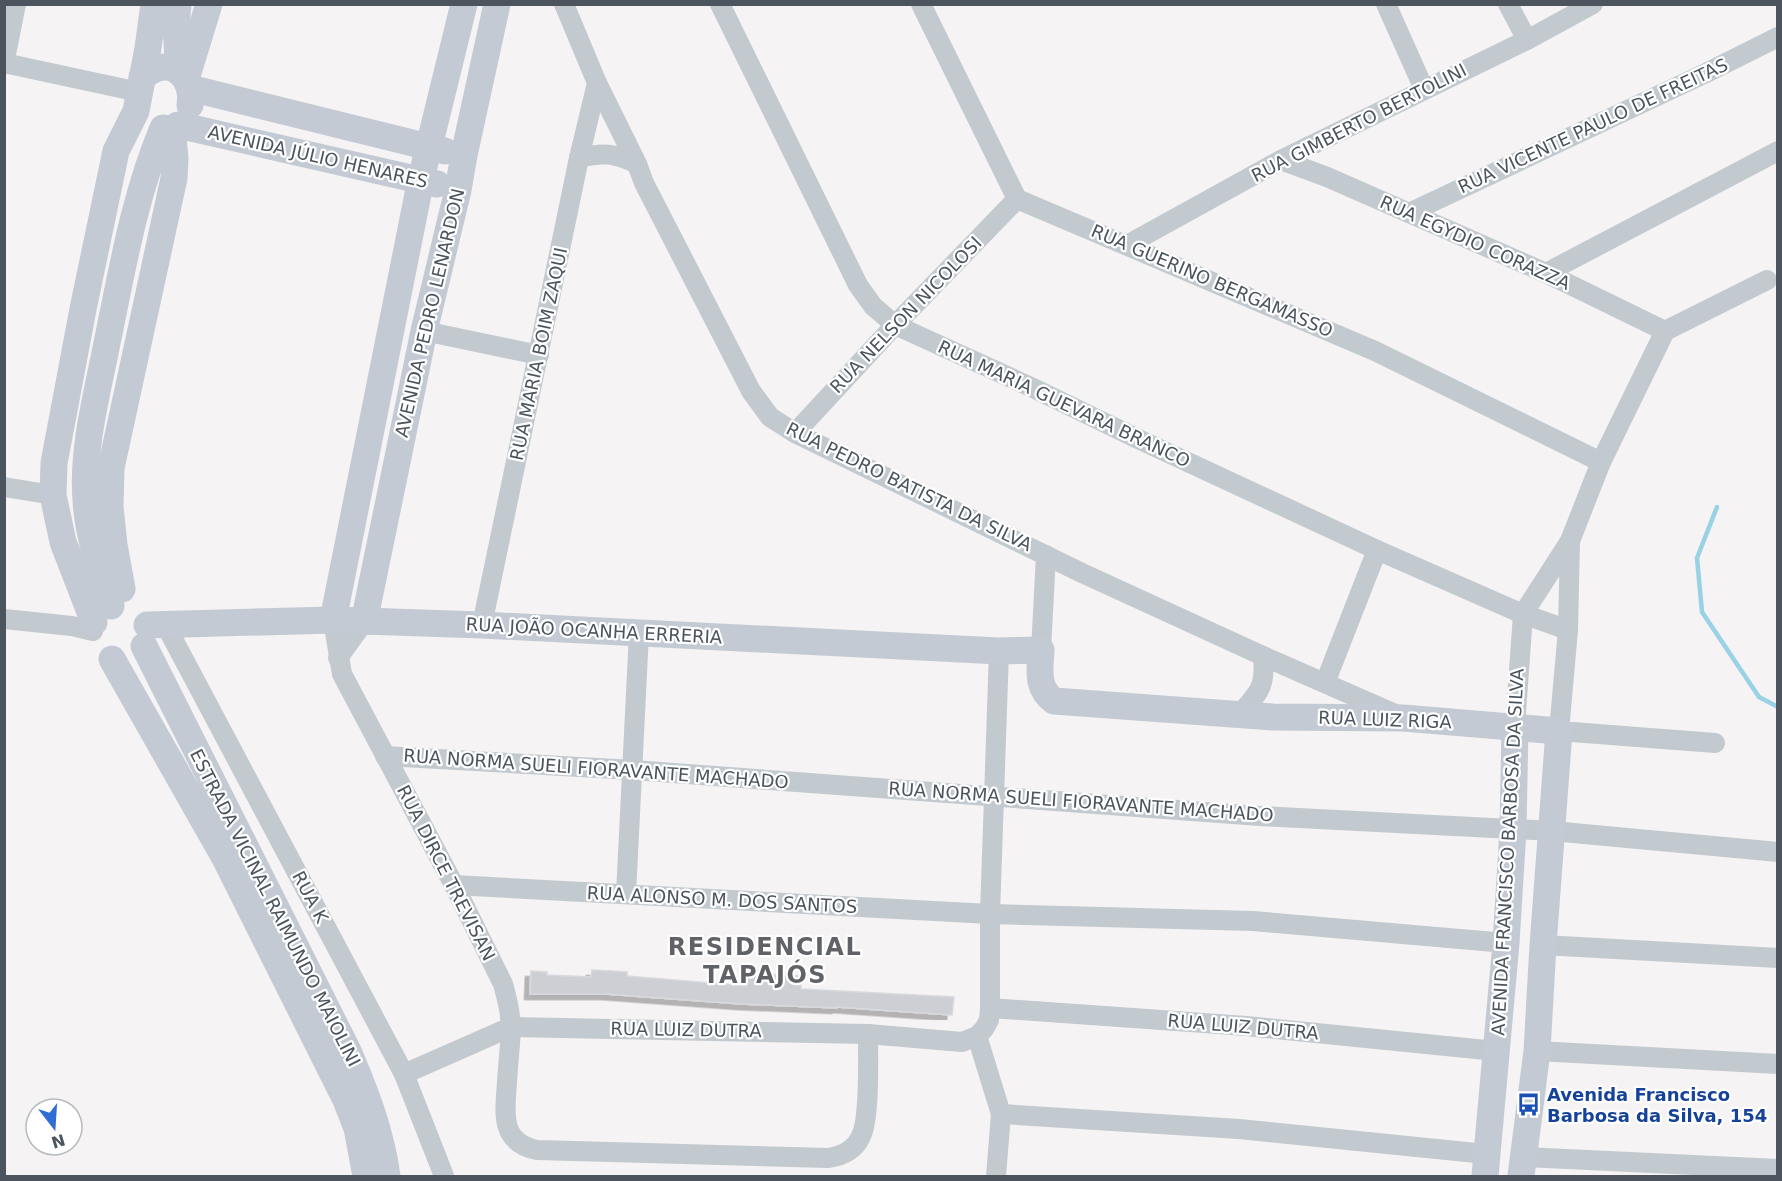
<svg xmlns="http://www.w3.org/2000/svg" width="1782" height="1181" viewBox="0 0 1782 1181" font-family="'DejaVu Sans',sans-serif">
	<style>
		.lines { fill: none; stroke-linecap: round; stroke-linejoin: round }
		.stream { stroke: #99d1e5; stroke-width: 4.5 }
		.building { fill: #cdcfd4; stroke: #d7d9dd; stroke-width: 1.5; filter: url(#shadow) }
		.street { stroke: #c2c9cf; stroke-width: 20 }
		.secondary { stroke: #c3cad4; stroke-width: 27 }
		.labels { text-anchor: middle; stroke-width: 4.5; stroke-linejoin: round; paint-order: stroke }
		.street-label { font-size: 18px; fill: #4c555e; stroke: #fff }
		.transit-label { font-size: 18px; font-weight: bold; fill: #164399; stroke: #fff; text-anchor: start }
		.district-label { font-size: 24px; font-weight: bold; letter-spacing: 1.5px; fill: #606267; stroke: #fff }
	</style>
	<defs>
		<filter id="shadow"><feDropShadow dx="-5.5" dy="5.5" stdDeviation="0" flood-color="#0004"/></filter>
	</defs>
	<rect width="100%" height="100%" fill="#f5f3f3"/>
	<g class="lines">
		<!-- stream -->
		<polyline class="stream" points="1717,507 1697,558 1702,612 1759,697 1778,707"/>
	</g>
	<!-- building -->
	<polygon class="building" points="748,969 764,970 763,974 801,976 801,989 954,997 952,1015 837,1007 837,1008 742,1004 606,994 530,994 531,971 547,972 547,975 591,977 592,970 612,971 627,972 627,976 746,986"/>
	<g class="lines">
		<!-- street -->
		<g class="street">
			<polyline points="564,4 597,83 637,164 644,183 751,391 770,417 795,433 1082,573 1263,656 1395,714"/>
			<polyline points="720,4 858,285 873,306 895,325 1031,387 1136,438 1377,550 1523,614 1568,630"/>
			<polyline points="921,4 1017,199 1375,351 1601,462"/>
			<polyline points="1386,4 1424,89"/>
			<polyline points="1508,4 1527,40"/>
			<polyline points="4,63 139,92"/>
			<polyline points="4,64 16,4"/>
			<path d="M 579,158 C 603,152 615,153 637,164"/>
			<polyline points="1281,160 1327,177 1546,273 1665,331"/>
			<polyline points="1409,213 1706,73 1778,37"/>
			<polyline points="1127,245 1281,160 1527,40 1593,4"/>
			<polyline points="1546,273 1778,151"/>
			<polyline points="424,331 539,355"/>
			<polyline points="795,433 895,325 1017,199"/>
			<polyline points="4,487 53,495"/>
			<polyline points="1570,541 1568,630 1559,731 1715,743"/>
			<polyline points="4,619 72,626 93,631"/>
			<path d="M 333,620 L 342,674 L 454,885 L 503,984 C 507,998 511,1014 511,1030 C 510,1047 508,1065 507,1082 C 505,1112 499,1142 537,1150 L 828,1158 C 842,1156 855,1150 861,1136 C 870,1119 868,1056 868,1034"/>
			<polyline points="165,624 404,1074 444,1176"/>
			<polyline points="482,625 579,158 597,83"/>
			<polyline points="1041,650 1046,555"/>
			<polyline points="338,658 364,622"/>
			<polyline points="1325,683 1377,550"/>
			<path d="M 1239,715 C 1259,692 1266,688 1263,656"/>
			<polyline points="1515,727 1523,614 1570,541 1601,462 1665,331 1767,280"/>
			<polyline points="385,756 633,770 1260,816 1552,831 1778,852"/>
			<polyline points="454,885 990,914 1253,921 1506,943"/>
			<polyline points="626,894 639,633"/>
			<polyline points="1543,945 1778,958"/>
			<polyline points="990,1008 1246,1026 1496,1051"/>
			<polyline points="977,1036 1001,1114 996,1176"/>
			<polyline points="1537,1051 1778,1064"/>
			<polyline points="404,1074 511,1027 868,1034 962,1042 977,1036 984,1029 989,1020 990,1008 990,914 999,651"/>
			<polyline points="1001,1114 1239,1129 1486,1154"/>
			<polyline points="1523,1157 1778,1169"/>
		</g>
		<!-- secondary -->
		<g class="secondary">
			<polyline points="178,4 176,27 179,72"/>
			<path d="M 142,77 C 149,72 156,67 164,67 C 184,66 193,89 190,105"/>
			<polyline points="186,79 209,4"/>
			<polyline points="190,88 445,151"/>
			<polyline points="178,125 437,184"/>
			<polyline points="122,589 114,545 110,507 111,468 174,178 175,158 172,128"/>
			<path d="M 111,606 C 101,571 88,537 86,500 C 82,448 97,395 107,343 C 122,271 134,197 163,128"/>
			<polyline points="333,620 421,179 464,4"/>
			<polyline points="94,622 63,542 53,495 54,463 83,309 116,151 136,111 148,48 154,4"/>
			<polyline points="364,622 424,331 458,190 464,155 497,4"/>
			<path d="M 147,625 L 333,620 L 482,625 L 999,651 L 1041,650 C 1040,670 1036,688 1054,701 L 1273,717 L 1403,718 L 1559,731 L 1543,945 L 1537,1051 L 1521,1176"/>
			<path d="M 144,646 L 348,1051 C 366,1093 381,1132 387,1176"/>
			<polyline points="112,659 225,858 346,1100 357,1128 366,1176"/>
			<polyline points="1485,1176 1506,943 1513,830 1515,727"/>
		</g>
	</g>
	<!-- icons -->
	<defs>
		<symbol id="bus-bare" viewBox="-9 -9 18 18"><path d="M-5-6H5V4H4V6H2V4H-2V6H-4V4H-5ZM-3.5-4V0h7V-4ZM-3.5 1.2v1.5H-2V1.2ZM2 1.2v1.5H3.5V1.2Z" fill="#1a4fb4" stroke="#fff" stroke-width="2.5" paint-order="stroke"/></symbol>
	</defs>
	<g fill-rule="evenodd">
		<use href="#bus-bare" x="1512" y="1088" width="33" height="33"/>
	</g>
	<g class="labels">
		<!-- street labels -->
		<g class="street-label">
			<text transform="translate(1359 123) rotate(-27)" y="6">RUA GIMBERTO BERTOLINI</text>
			<text transform="translate(1593 126) rotate(-25)" y="6">RUA VICENTE PAULO DE FREITAS</text>
			<text transform="translate(318 157) rotate(13)" y="6">AVENIDA JÚLIO HENARES</text>
			<text transform="translate(1475 243) rotate(24)" y="6">RUA EGYDIO CORAZZA</text>
			<text transform="translate(1212 281) rotate(23)" y="6">RUA GUERINO BERGAMASSO</text>
			<text transform="translate(430 313) rotate(-77)" y="6">AVENIDA PEDRO LENARDON</text>
			<text transform="translate(906 315) rotate(-46)" y="6">RUA NELSON NICOLOSI</text>
			<text transform="translate(539 354) rotate(-78)" y="6">RUA MARIA BOIM ZAQUI</text>
			<text transform="translate(1064 404) rotate(25)" y="6">RUA MARIA GUEVARA BRANCO</text>
			<text transform="translate(909 487) rotate(26)" y="6">RUA PEDRO BATISTA DA SILVA</text>
			<text transform="translate(594 631) rotate(3)" y="6">RUA JOÃO OCANHA ERRERIA</text>
			<text transform="translate(1385 720) rotate(2)" y="6">RUA LUIZ RIGA</text>
			<text transform="translate(596 769) rotate(4)" y="6">RUA NORMA SUELI FIORAVANTE MACHADO</text>
			<text transform="translate(1081 802) rotate(4)" y="6">RUA NORMA SUELI FIORAVANTE MACHADO</text>
			<text transform="translate(1508 852) rotate(-87)" y="6">AVENIDA FRANCISCO BARBOSA DA SILVA</text>
			<text transform="translate(446 873) rotate(63)" y="6">RUA DIRCE TREVISAN</text>
			<text transform="translate(310 897) rotate(62)" y="6">RUA K</text>
			<text transform="translate(722 900) rotate(3)" y="6">RUA ALONSO M. DOS SANTOS</text>
			<text transform="translate(275 908) rotate(63)" y="6">ESTRADA VICINAL RAIMUNDO MAIOLINI</text>
			<text transform="translate(1243 1027) rotate(5)" y="6">RUA LUIZ DUTRA</text>
			<text transform="translate(686 1030) rotate(1)" y="6">RUA LUIZ DUTRA</text>
		</g>
		<!-- transit labels -->
		<g class="transit-label">
			<text x="1547" y="1101">Avenida Francisco<tspan x="1547" dy="21">Barbosa da Silva, 154</tspan></text>
		</g>
		<!-- district labels -->
		<g class="district-label">
			<text x="765" y="955">RESIDENCIAL<tspan x="765" dy="28">TAPAJÓS</tspan></text>
		</g>
	</g>
	<!-- border -->
	<rect width="1782" height="1181" fill="none" stroke="#4c555e" stroke-width="12"/>
	<!-- north arrow -->
	<g transform="translate(54 1127) rotate(163)"><circle r="28" fill="#ffffff" stroke="#b7bbbf" stroke-width="1.5"/>
	<path d="M0-4.5L10 22L0 15L-10 22Z" fill="#2d6dd4"/>
	<text y="-9" font-size="16" font-weight="bold" text-anchor="middle" fill="#4c555e">N</text>
	</g>
</svg>
